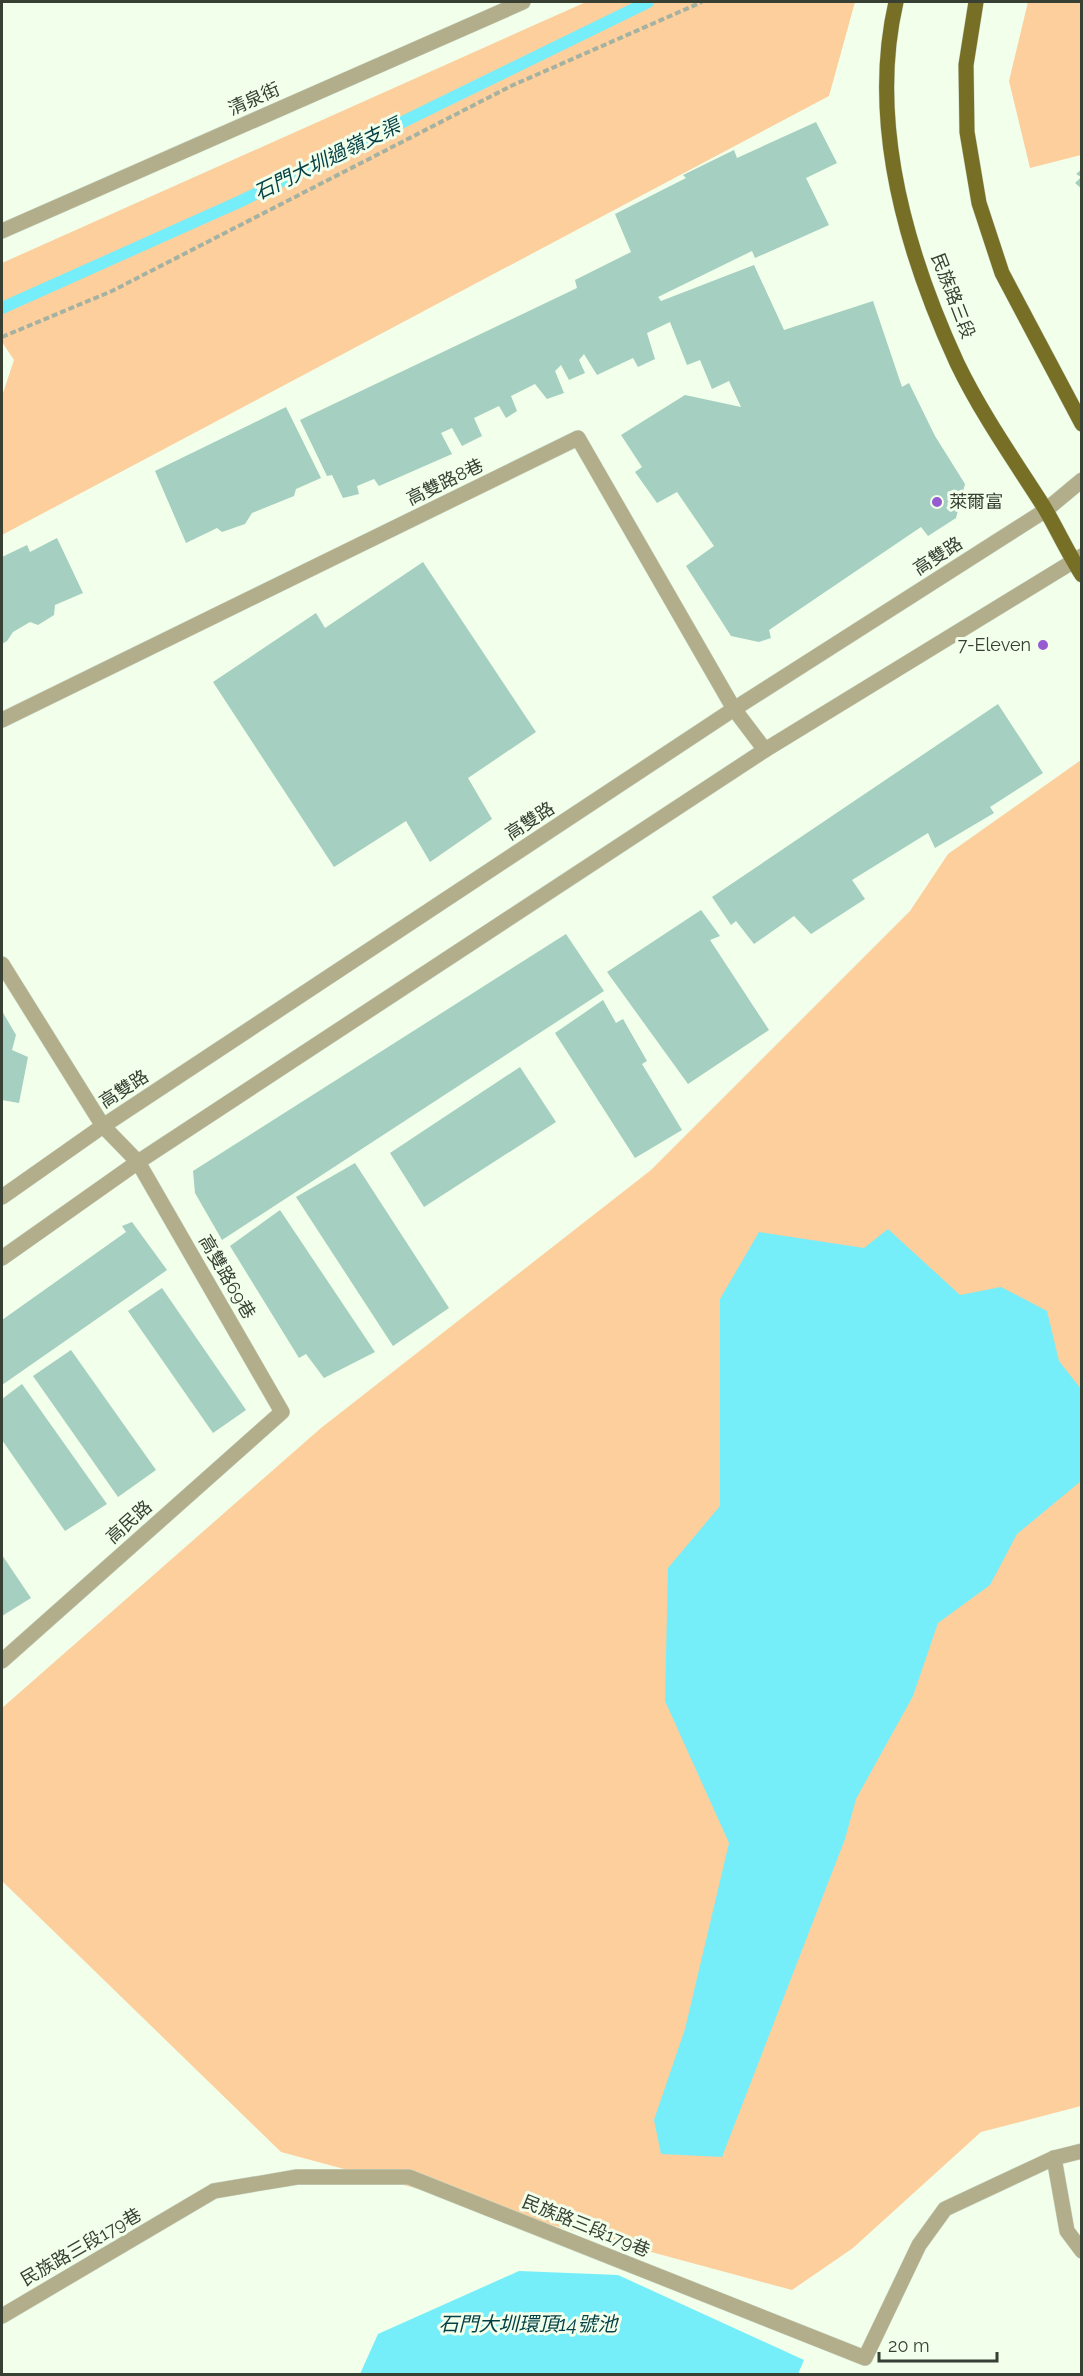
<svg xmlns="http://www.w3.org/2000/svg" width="1083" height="2376" viewBox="0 0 1083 2376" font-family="Raleway,'Noto Sans TC',sans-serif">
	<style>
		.green { fill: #fccf9d }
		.water { fill: #75eefa }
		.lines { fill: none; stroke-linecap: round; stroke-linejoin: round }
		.stream { stroke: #75eefa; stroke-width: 12 }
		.building { fill: #a5cfc0 }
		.minor-casing { stroke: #ccd9c6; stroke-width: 16 }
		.major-casing { stroke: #ccd9c6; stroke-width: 16 }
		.path { stroke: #a6b2a1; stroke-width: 4; stroke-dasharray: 6 3; stroke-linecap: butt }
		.minor { stroke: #b2ae8b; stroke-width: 15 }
		.major { stroke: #776f26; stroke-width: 15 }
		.poi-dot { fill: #965ad1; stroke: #f1ffeb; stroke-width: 2 }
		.labels { text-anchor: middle; stroke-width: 6; stroke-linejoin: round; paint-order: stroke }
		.street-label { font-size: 18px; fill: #374033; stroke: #f1ffeb }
		.poi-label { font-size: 18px; fill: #374033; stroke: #f1ffeb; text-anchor: start }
		.water-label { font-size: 20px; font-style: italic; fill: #033f44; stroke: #f1ffeb }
	</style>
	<rect width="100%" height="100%" fill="#f1ffeb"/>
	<!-- green -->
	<g class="green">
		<polygon points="586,2 855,2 829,96 2,535 2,396 14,360 2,342 2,263"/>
		<polygon points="1028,2 1082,2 1081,155 1030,168 1009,81"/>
		<polygon points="1081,760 1081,2106 981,2132 853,2248 792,2290 281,2152 2,1881 2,1708 321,1428 651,1170 910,911 948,854"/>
	</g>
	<!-- water -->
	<g class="water">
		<polygon points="888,1229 960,1295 1001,1287 1047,1311 1059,1361 1081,1389 1081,1481 1017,1534 990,1585 938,1623 913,1696 856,1799 845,1839 722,2157 661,2154 654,2120 685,2029 729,1843 665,1701 668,1568 720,1506 720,1299 759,1232 864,1248"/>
		<polygon points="519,2271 618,2275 804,2360 798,2374 360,2374 378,2334"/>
	</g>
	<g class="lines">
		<!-- stream -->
		<polyline class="stream" points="2,308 241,201 648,2"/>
	</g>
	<!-- building -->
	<g class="building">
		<polygon points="816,122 837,163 806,178 829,225 755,258 752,251 658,297 661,301 754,265 784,330 873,301 902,387 909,383 935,436 965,484 956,518 928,536 921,527 769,630 771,638 759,642 731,636 686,566 714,546 677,492 657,503 635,472 642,467 621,435 685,395 741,407 729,381 712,389 700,360 687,365 670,322 647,333 655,359 638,367 633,358 597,375 584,354 579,360 585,373 569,380 561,365 555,371 564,393 547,399 535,384 511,396 517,411 506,418 499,406 474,418 482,436 462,446 452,428 441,433 452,454 379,486 374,479 357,486 359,494 343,498 332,475 327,476 300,420 577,288 575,280 631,252 615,214 686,178 683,175 734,150 737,158"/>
		<polygon points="1082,169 1082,189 1075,183 1081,177 1076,174"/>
		<polygon points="286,407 321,478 296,489 294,496 252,513 245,524 222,532 217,528 186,543 155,471"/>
		<polygon points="57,538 83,593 55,605 54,615 38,625 30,622 13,632 7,641 2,644 2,557 27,545 30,552"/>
		<polygon points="423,562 536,732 468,778 492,819 430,862 406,821 334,867 213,682 316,613 325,628"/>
		<polygon points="998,704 1043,773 990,807 994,813 935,848 928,833 852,880 865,899 811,934 794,916 754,944 736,921 731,925 712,897"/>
		<polygon points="701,910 720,936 710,940 769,1030 688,1084 607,972"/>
		<polygon points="566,934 604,991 222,1240 195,1193 193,1171"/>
		<polygon points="603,1000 616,1023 623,1019 647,1061 642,1064 682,1130 635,1158 555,1033"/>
		<polygon points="2,1011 16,1035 12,1050 28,1057 19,1103 2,1100"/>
		<polygon points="520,1067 556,1122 424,1207 390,1153"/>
		<polygon points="355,1163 449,1308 393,1346 296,1197"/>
		<polygon points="280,1210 375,1352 324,1378 306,1354 299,1358 230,1246"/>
		<polygon points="132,1222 167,1270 2,1385 2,1320 126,1232 122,1226"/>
		<polygon points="162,1288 246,1410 213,1433 128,1311"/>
		<polygon points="71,1350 156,1470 118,1497 33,1376"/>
		<polygon points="22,1384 107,1504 65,1531 2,1440 2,1399"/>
		<polygon points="2,1555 31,1598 2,1616"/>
	</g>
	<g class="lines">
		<defs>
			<g id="minor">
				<polyline points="2,231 523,2"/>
				<polyline points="2,720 578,438 734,709 765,750"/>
				<polyline points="2,964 103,1126 138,1162 282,1412 2,1661"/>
				<polyline points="2,1197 103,1126 734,709 1046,510 1082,480"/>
				<polyline points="2,1258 138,1162 765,750 1082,556"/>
				<polyline points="1054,2158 1067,2231 1082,2251"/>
				<polyline points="2,2316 214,2191 297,2177 409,2177 865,2358 919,2245 945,2209 1054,2158 1082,2151"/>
			</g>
			<g id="major">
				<path d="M 896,2 C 868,123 906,252 957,363 C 981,413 1014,460 1044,507 C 1057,529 1068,553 1082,575"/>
				<polyline points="976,2 966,65 967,132 979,203 1002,273 1082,424"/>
			</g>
		</defs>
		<!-- minor casing -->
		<use href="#minor" class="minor-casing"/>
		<!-- major casing -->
		<use href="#major" class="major-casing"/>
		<!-- path -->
		<polyline class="path" points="2,337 112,291 511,86 702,2"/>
		<!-- minor -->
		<use href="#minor" class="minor"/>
		<!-- major -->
		<use href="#major" class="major"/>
	</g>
	<!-- markers -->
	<g class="poi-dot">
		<circle cx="937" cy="502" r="6"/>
		<circle cx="1043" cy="645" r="6"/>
	</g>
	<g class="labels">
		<!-- street labels -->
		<g class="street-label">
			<text transform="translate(254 99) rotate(-24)" y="6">清泉街</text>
			<text transform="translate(953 296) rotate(69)" y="6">民族路三段</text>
			<text transform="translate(445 482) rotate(-26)" y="6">高雙路8巷</text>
			<text transform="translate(938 556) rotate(-33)" y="6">高雙路</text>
			<text transform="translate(530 821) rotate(-33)" y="6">高雙路</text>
			<text transform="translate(124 1089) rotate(-33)" y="6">高雙路</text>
			<text transform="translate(227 1277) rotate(60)" y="6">高雙路69巷</text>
			<text transform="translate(129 1522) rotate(-42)" y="6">高民路</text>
			<text transform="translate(586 2226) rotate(22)" y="6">民族路三段179巷</text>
			<text transform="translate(81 2247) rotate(-30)" y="6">民族路三段179巷</text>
		</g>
		<!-- poi labels -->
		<g class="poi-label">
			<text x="949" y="508">萊爾富</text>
			<text x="1031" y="651" text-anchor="end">7-Eleven</text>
		</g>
		<!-- water labels -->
		<g class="water-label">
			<text transform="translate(327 159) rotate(-26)" y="7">石門大圳過嶺支渠</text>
			<text x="528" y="2331">石門大圳環頂14號池</text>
		</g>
	</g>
	<!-- border -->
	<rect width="1083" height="2376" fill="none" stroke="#374033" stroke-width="6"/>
	<!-- scale -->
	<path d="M879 2352v9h118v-9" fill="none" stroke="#374033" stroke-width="3"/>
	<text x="888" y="2352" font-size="18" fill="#374033" stroke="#f1ffeb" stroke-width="4.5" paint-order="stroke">20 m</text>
</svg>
